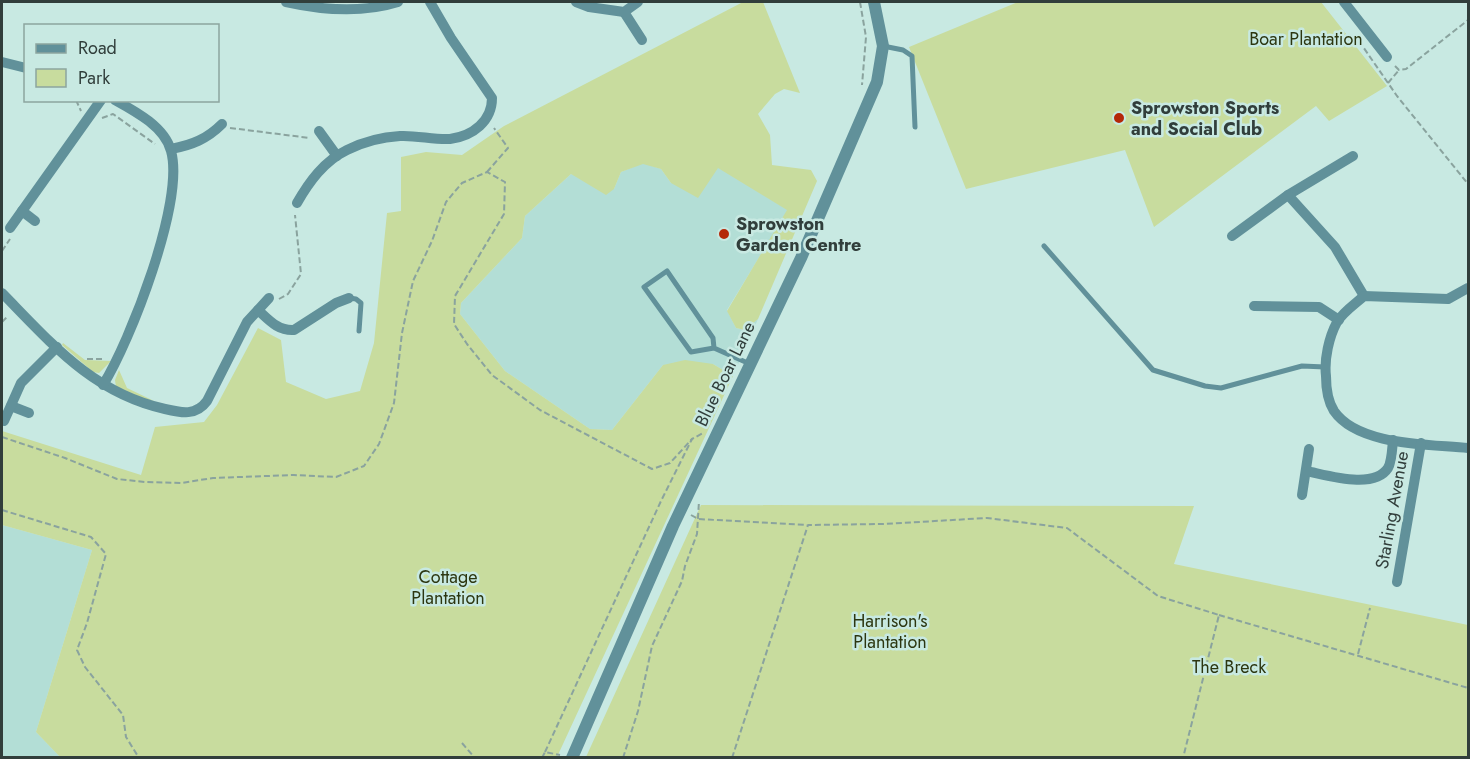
<svg xmlns="http://www.w3.org/2000/svg" width="1470" height="759" viewBox="0 0 1470 759" font-family="Jost,sans-serif">
	<style>
		.built { fill: #b3ded6 }
		.green { fill: #c8dc9e }
		.lines { fill: none; stroke-linecap: round; stroke-linejoin: round }
		.path { stroke: #8aa39e; stroke-width: 2; stroke-dasharray: 6 3; stroke-linecap: butt }
		.service { stroke: #61919a; stroke-width: 5 }
		.minor { stroke: #61919a; stroke-width: 10 }
		.tertiary { stroke: #61919a; stroke-width: 12 }
		.poi-dot { fill: #b42808; stroke: #c8e9e2; stroke-width: 2 }
		.labels { text-anchor: middle; stroke-width: 5; stroke-linejoin: round; paint-order: stroke }
		.park-label { font-size: 18px; fill: #2c3610; stroke: #c8e9e2 }
		.poi-label { font-size: 18px; font-weight: bold; fill: #313e3b; stroke: #c8e9e2; text-anchor: start }
		.street-label { font-size: 18px; fill: #313e3b; stroke: #c8e9e2 }
	</style>
	<rect width="100%" height="100%" fill="#c8e9e2"/>
	<!-- built -->
	<g class="built">
		<polygon points="643,163 661,169 671,183 718,167 788,210 727,310 736,328 744,330 758,319 733,376 713,364 663,365 612,430 590,429 505,371 460,314 461,303 522,238 525,216 571,174 614,189 621,172"/>
		<polygon points="2,525 92,550 36,732 60,757 2,757"/>
	</g>
	<!-- green -->
	<g class="green">
		<polygon points="743,2 763,2 800,93 784,89 775,94 758,114 770,135 772,165 811,170 817,181 758,319 745,330 736,328 727,311 787,210 718,168 698,198 671,183 661,169 643,164 621,172 614,189 606,195 571,174 525,216 522,238 461,303 460,314 505,371 590,429 612,430 663,365 685,360 713,364 733,376 557,757 60,757 36,732 92,550 2,525 2,431 141,475 155,427 204,422 217,405 258,328 281,340 286,382 326,399 360,391 374,343 387,213 401,211 401,157 426,152 462,155 504,126"/>
		<polygon points="1018,2 1321,2 1387,86 1329,121 1316,106 1154,227 1125,150 966,189 909,47"/>
		<polygon points="63,343 85,360 111,361 99,373 93,372 62,345"/>
		<polygon points="119,370 127,388 154,401 139,398 116,387 115,380"/>
		<polygon points="701,505 1194,506 1174,564 1468,625 1468,757 586,757"/>
	</g>
	<g class="lines">
		<!-- path -->
		<g class="path">
			<polyline points="860,2 866,37 862,85"/>
			<polyline points="1359,41 1397,96 1468,184"/>
			<polyline points="1395,66 1399,70 1406,69 1468,20"/>
			<polyline points="1388,83 1399,70"/>
			<polyline points="76,100 81,111"/>
			<polyline points="102,118 113,114 155,144"/>
			<polyline points="230,128 310,138"/>
			<polyline points="487,172 508,148 494,128"/>
			<polyline points="2,251 10,239"/>
			<polyline points="279,299 288,294 301,274 295,215"/>
			<polyline points="2,322 8,316"/>
			<polyline points="87,359 105,359"/>
			<polyline points="2,437 65,458 117,479 145,482 181,483 213,478 294,475 336,477 364,466 379,444 394,403 402,333 413,281 432,241 446,202 462,183 487,172 505,182 504,214 455,296 454,324 467,344 492,375 540,410 652,469 670,463 692,439"/>
			<polyline points="2,510 91,537 106,554 87,623 77,650 85,667 123,715 126,737 139,758"/>
			<polyline points="691,515 698,519 807,525"/>
			<polyline points="1219,615 1468,688"/>
			<polyline points="1358,654 1370,608"/>
			<polyline points="462,743 475,758"/>
			<polyline points="545,752 661,501 692,439 703,433"/>
			<polyline points="542,758 545,752 560,755"/>
			<polyline points="623,758 638,711 652,646 682,581 685,566 697,534 699,501"/>
			<polyline points="732,758 808,525 884,524 987,518 1067,528 1158,596 1219,615 1183,758"/>
		</g>
		<!-- service -->
		<g class="service">
			<polyline points="883,46 903,50 912,56 915,127"/>
			<polyline points="1044,246 1153,370 1205,386 1221,388 1302,366 1325,367"/>
			<polyline points="349,298 356,299 361,303 359,331"/>
			<polyline points="714,348 713,338 667,271 644,287 691,352 714,348 750,364"/>
		</g>
		<!-- minor -->
		<g class="minor">
			<path d="M 286,2 C 322,10 363,13 398,2"/>
			<polyline points="576,2 589,7 624,12 638,2"/>
			<polyline points="1344,2 1387,57"/>
			<polyline points="624,12 642,40"/>
			<polyline points="2,62 26,68"/>
			<polyline points="319,131 337,156"/>
			<path d="M 171,149 C 192,145 207,139 222,124"/>
			<polyline points="1353,156 1288,195 1335,247 1364,296"/>
			<path d="M 297,203 C 309,182 324,161 347,150 C 363,142 382,137 400,136 C 416,135 434,140 450,139 C 473,136 492,121 492,98 L 451,38 L 430,2"/>
			<polyline points="22,211 35,221"/>
			<polyline points="10,228 101,100"/>
			<polyline points="1232,236 1288,195"/>
			<path d="M 1468,288 L 1448,299 L 1364,296 C 1355,304 1343,312 1337,322 C 1329,337 1324,359 1326,376 C 1326,388 1327,400 1334,411 C 1358,446 1430,444 1468,448"/>
			<path d="M 2,293 C 52,344 93,393 165,409 C 182,413 196,416 207,401 L 247,322 L 269,298"/>
			<polyline points="1254,306 1319,307 1339,320"/>
			<path d="M 258,310 C 269,320 278,331 294,330 L 336,303 L 349,298"/>
			<path d="M 103,385 C 130,342 185,201 171,151 C 165,127 135,111 115,100"/>
			<polyline points="11,406 29,413"/>
			<polyline points="4,421 21,383 57,347"/>
			<path d="M 1306,471 C 1327,475 1374,490 1388,468 C 1392,461 1392,449 1393,440"/>
			<polyline points="1302,495 1309,449"/>
			<polyline points="1397,582 1421,443"/>
		</g>
		<!-- tertiary -->
		<polyline class="tertiary" points="572,758 673,526 801,258 877,82 883,46 874,2"/>
	</g>
	<!-- markers -->
	<g class="poi-dot">
		<circle cx="1119" cy="118" r="6"/>
		<circle cx="724" cy="234" r="6"/>
	</g>
	<g class="labels">
		<!-- park labels -->
		<g class="park-label">
			<text x="1306" y="45">Boar Plantation</text>
			<text x="448" y="583">Cottage<tspan x="448" dy="21">Plantation</tspan></text>
			<text x="890" y="627">Harrison's<tspan x="890" dy="21">Plantation</tspan></text>
			<text x="1229" y="673">The Breck</text>
		</g>
		<!-- poi labels -->
		<g class="poi-label">
			<text x="1131" y="114">Sprowston Sports<tspan x="1131" dy="21">and Social Club</tspan></text>
			<text x="736" y="230">Sprowston<tspan x="736" dy="21">Garden Centre</tspan></text>
		</g>
		<!-- street labels -->
		<g class="street-label">
			<text transform="translate(725 374) rotate(-64)" y="6">Blue Boar Lane</text>
			<text transform="translate(1392 510) rotate(-80)" y="6">Starling Avenue</text>
		</g>
	</g>
	<!-- border -->
	<rect width="1470" height="759" fill="none" stroke="#313e3b" stroke-width="6"/>
	<!-- legend -->
	<rect x="24" y="24" width="195" height="78" fill="#c8e9e2" stroke="#8ca59f" stroke-width="1.5"/>
	<rect x="36" y="44" width="30" height="9" fill="#61919a" stroke="#8ca59f" stroke-width="1.5"/>
	<text x="78" y="54" font-size="18" fill="#313e3b">Road</text>
	<rect x="36" y="69" width="30" height="18" fill="#c8dc9e" stroke="#8ca59f" stroke-width="1.5"/>
	<text x="78" y="84" font-size="18" fill="#313e3b">Park</text>
</svg>
